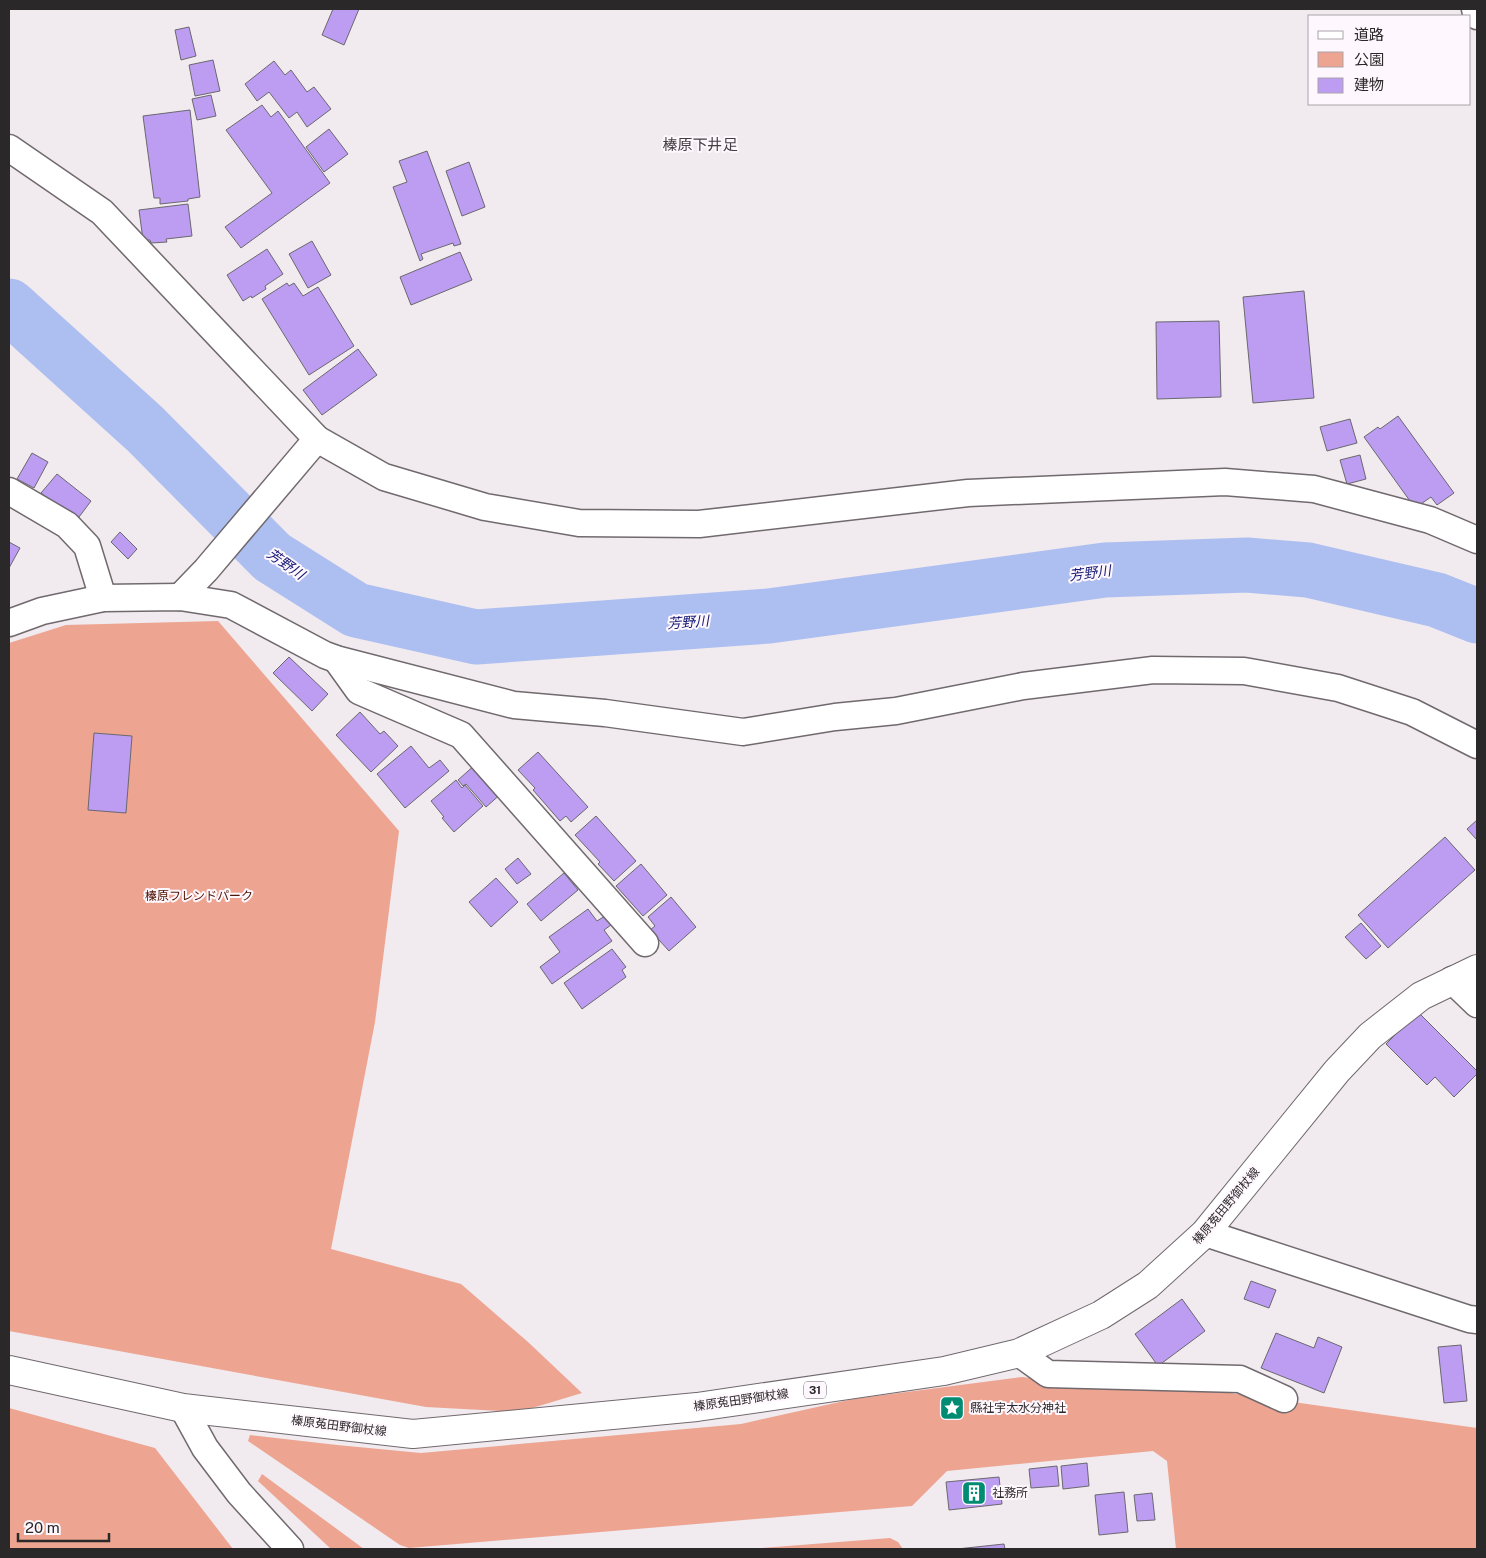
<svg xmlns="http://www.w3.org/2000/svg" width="1486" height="1558" viewBox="0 0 1486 1558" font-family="'Public Sans','Noto Sans JP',sans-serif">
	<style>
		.green { fill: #eda490 }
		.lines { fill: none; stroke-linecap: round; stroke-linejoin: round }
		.river { stroke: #adbff0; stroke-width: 55 }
		.building { fill: #bd9df1; stroke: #6a686f }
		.minor-casing { stroke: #70696e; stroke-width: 29 }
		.primary-casing { stroke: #70696e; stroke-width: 30 }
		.minor { stroke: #fff; stroke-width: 26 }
		.primary { stroke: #fff; stroke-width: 28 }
		.labels { text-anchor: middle; stroke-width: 4; stroke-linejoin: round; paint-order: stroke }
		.shield { fill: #fef7fd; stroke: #6a6669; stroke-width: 1 }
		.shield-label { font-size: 11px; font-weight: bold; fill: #2b282a }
		.park-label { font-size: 12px; fill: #4f1505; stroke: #fef7fd }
		.street-label { font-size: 12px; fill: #2b282a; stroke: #fef7fd }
		.poi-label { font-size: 12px; fill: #2b282a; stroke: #fef7fd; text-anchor: start }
		.water-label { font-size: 14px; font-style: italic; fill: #131974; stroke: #fef7fd }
		.quarter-label { font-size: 15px; fill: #433e42; stroke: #fef7fd }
	</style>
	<rect width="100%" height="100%" fill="#f1eaef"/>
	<!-- green -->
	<g class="green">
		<polygon points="218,621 399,831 375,1022 331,1249 461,1284 528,1342 582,1393 519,1412 426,1407 9,1331 9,643 66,625"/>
		<polygon points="1022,1377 1097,1385 1230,1393 1477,1428 1477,1549 1176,1549 1167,1461 1153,1451 947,1471 912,1506 409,1548 400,1545 248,1441 250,1435 337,1445 421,1453 741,1424 853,1399"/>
		<polygon points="9,1408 155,1448 233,1549 9,1549"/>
		<polygon points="262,1474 364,1549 331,1549 258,1481"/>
		<polygon points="890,1538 898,1542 903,1549 750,1549"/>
	</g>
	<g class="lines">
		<!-- river -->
		<polyline class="river" points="9,306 145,429 272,557 356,610 476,637 769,616 1105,570 1247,565 1308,570 1437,600 1477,616"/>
	</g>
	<!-- building -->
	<g class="building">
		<polygon points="333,9 359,9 344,45 322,35"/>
		<polygon points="189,27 196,56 181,60 175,30"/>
		<polygon points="213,60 220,91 195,96 189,65"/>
		<polygon points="274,61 285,75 291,70 307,92 314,87 331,109 307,127 297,112 289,118 269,92 257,101 245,84"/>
		<polygon points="211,95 216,116 197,120 192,99"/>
		<polygon points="262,105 271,117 278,111 330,183 241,248 225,227 272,193 226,130"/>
		<polygon points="190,110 200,197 188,199 188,201 160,204 160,198 154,198 143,116"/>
		<polygon points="329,129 348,154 324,172 306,147"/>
		<polygon points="427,151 461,244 454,246 453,243 421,254 423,259 420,261 393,187 407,182 399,161"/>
		<polygon points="469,162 485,207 462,216 446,171"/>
		<polygon points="188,204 192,236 166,239 167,242 151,243 150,240 143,240 139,210"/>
		<polygon points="312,241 331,275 308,288 289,254"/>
		<polygon points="267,249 283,274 265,286 266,289 252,298 251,296 243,301 227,275"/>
		<polygon points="460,252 472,280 411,305 400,277"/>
		<polygon points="287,283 289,286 294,283 303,296 318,287 354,346 309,375 262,299"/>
		<polygon points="1304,291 1314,398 1253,403 1243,297"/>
		<polygon points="1219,321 1221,397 1157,399 1156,322"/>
		<polygon points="358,349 377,375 322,415 303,390"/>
		<polygon points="1398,416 1454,493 1437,505 1431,497 1415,508 1364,437 1378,427 1380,429"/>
		<polygon points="1350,419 1357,443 1327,451 1320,427"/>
		<polygon points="32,453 48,462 34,488 17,479"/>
		<polygon points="1360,455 1366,479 1347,484 1340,460"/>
		<polygon points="57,474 91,501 76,521 41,493"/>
		<polygon points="120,532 137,549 128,559 111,542"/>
		<polygon points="9,542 20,548 9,568"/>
		<polygon points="289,657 328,694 312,711 273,673"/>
		<polygon points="360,712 380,734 384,731 398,746 371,772 336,735"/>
		<polygon points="94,733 132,736 126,813 88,810"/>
		<polygon points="411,746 429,768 440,760 449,771 405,808 377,774"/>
		<polygon points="538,752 588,807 571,822 566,816 560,821 533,790 535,788 518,770"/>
		<polygon points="477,763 503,792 486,807 466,784 463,786 458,780"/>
		<polygon points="456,780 462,788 465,785 483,806 454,832 442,818 444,817 431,801"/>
		<polygon points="596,816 636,861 614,881 598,864 600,862 575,835"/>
		<polygon points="1477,820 1477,840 1467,829"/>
		<polygon points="1445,837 1475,870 1388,948 1358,915"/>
		<polygon points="518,858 531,874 517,884 505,869"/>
		<polygon points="641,864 667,895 643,916 616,886"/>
		<polygon points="564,873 578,890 541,921 527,904"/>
		<polygon points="496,878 518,902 491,927 469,902"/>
		<polygon points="671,897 696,927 669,951 650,930 655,926 648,917"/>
		<polygon points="588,909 597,921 605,916 611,925 604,930 612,941 552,984 540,967 560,952 549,937"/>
		<polygon points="1361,923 1381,946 1366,959 1345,937"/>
		<polygon points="612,949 626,967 622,970 626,977 582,1009 564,983"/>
		<polygon points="1418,1012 1477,1071 1477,1074 1454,1097 1435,1077 1427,1085 1386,1044"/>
		<polygon points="1251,1281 1276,1290 1269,1308 1244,1299"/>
		<polygon points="1182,1299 1205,1331 1158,1366 1135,1334"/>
		<polygon points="1276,1333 1314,1348 1318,1337 1342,1347 1324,1393 1261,1368"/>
		<polygon points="1461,1345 1467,1401 1444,1403 1438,1347"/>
		<polygon points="1087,1463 1089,1486 1063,1489 1061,1466"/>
		<polygon points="1057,1466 1059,1486 1031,1488 1029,1469"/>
		<polygon points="999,1477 1002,1504 949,1510 946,1482"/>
		<polygon points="1124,1492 1128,1532 1099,1535 1095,1495"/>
		<polygon points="1152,1493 1155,1520 1137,1521 1134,1495"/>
		<polygon points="1004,1544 1005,1549 957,1549"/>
	</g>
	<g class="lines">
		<defs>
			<g id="minor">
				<polyline points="1475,9 1477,16"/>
				<polyline points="9,148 102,212 317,439 384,477 485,507 579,523 699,524 968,493 1225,482 1314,489 1430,520 1477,540"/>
				<polyline points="9,491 67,525 87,546 103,598"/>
				<polyline points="180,597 206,570 317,439"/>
				<polyline points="9,623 42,611 103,598 180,597 231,605 325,655 336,659 514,705 605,713 743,732 835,717 896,711 1023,686 1153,670 1244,671 1338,688 1412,712 1477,745"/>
				<polyline points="336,659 359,691 461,735 645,943"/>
				<polyline points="1452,980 1477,1004"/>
				<polyline points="1205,1233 1469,1319 1477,1320"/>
				<polyline points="1019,1353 1048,1374 1240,1379 1284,1399"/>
				<polyline points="183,1408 205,1448 239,1493 290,1549"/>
			</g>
			<polyline id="primary" points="9,1370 183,1408 413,1434 697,1407 944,1371 1019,1353 1101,1315 1148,1285 1205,1233 1337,1071 1370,1036 1421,996 1477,969"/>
		</defs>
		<!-- minor casing -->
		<use href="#minor" class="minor-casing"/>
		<!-- primary casing -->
		<use href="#primary" class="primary-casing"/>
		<!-- minor -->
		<use href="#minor" class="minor"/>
		<!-- primary -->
		<use href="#primary" class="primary"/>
	</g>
	<!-- icons -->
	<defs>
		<symbol id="sight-square" viewBox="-11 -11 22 22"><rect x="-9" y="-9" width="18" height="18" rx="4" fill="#008b73" stroke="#fef7fd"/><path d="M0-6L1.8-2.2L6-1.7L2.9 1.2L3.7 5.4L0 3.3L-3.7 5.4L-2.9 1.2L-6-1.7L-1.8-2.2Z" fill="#fff"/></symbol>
		<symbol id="building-square" viewBox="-11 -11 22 22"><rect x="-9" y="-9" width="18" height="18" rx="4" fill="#008b73" stroke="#fef7fd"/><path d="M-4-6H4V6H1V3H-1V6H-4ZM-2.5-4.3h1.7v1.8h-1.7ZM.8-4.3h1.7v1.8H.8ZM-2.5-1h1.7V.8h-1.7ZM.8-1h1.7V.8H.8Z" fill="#fff"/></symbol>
	</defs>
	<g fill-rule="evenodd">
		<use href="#sight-square" x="938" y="1394" width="28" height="28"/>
		<use href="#building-square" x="960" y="1479" width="28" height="28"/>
	</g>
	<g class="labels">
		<!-- shield labels -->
		<rect class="shield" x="804" y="1381.5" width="22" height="17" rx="4"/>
		<g class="shield-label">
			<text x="815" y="1394">31</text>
		</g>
		<!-- park labels -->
		<g class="park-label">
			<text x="199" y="900">榛原フレンドパーク</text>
		</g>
		<!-- street labels -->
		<g class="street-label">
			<text transform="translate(1226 1206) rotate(-50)" y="4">榛原菟田野御杖線</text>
			<text transform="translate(741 1400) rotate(-8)" y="4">榛原菟田野御杖線</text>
			<text transform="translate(339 1426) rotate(7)" y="4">榛原菟田野御杖線</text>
		</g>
		<!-- poi labels -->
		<g class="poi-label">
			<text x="970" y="1412">縣社宇太水分神社</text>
			<text x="992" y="1497">社務所</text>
		</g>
		<!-- water labels -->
		<g class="water-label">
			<text transform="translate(286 564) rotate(35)" y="5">芳野川</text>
			<text transform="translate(1090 573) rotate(-7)" y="5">芳野川</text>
			<text transform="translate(688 622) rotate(-4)" y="5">芳野川</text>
		</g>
		<!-- quarter labels -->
		<g class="quarter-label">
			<text x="700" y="150">榛原下井足</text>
		</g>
	</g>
	<!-- border -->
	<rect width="1486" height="1558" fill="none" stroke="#2b282a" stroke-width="20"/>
	<!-- legend -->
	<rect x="1308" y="15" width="162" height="90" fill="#fef7fd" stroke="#aaa4a9"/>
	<rect x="1318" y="31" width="25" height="8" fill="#ffffff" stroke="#aaa4a9"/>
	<text x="1354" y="40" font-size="15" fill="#2b282a">道路</text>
	<rect x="1318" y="52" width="25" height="15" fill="#eda490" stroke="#aaa4a9"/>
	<text x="1354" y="65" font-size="15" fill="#2b282a">公園</text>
	<rect x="1318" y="78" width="25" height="15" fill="#bd9df1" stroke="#aaa4a9"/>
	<text x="1354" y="90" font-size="15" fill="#2b282a">建物</text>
	<!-- scale -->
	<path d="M18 1533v8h91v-8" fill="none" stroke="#2b282a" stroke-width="2.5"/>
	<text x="25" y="1533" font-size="15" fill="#2b282a" stroke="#fef7fd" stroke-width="4" paint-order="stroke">20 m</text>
</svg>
